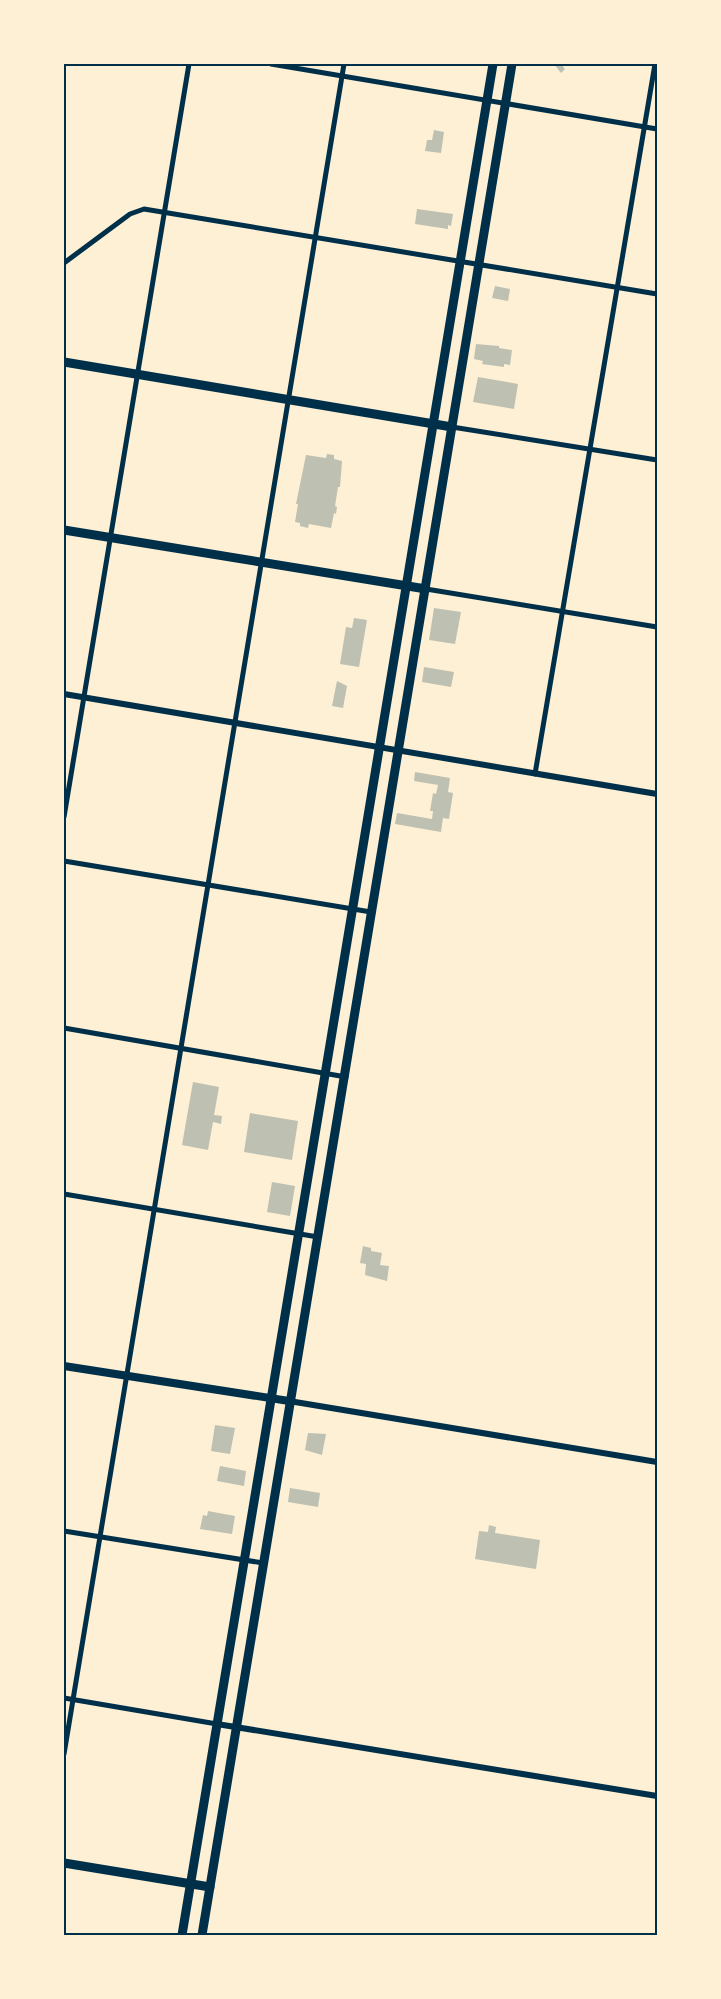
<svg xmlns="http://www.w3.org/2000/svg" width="721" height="1999" viewBox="0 0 721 1999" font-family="Helvetica,sans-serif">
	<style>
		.building { fill: #bec0b2 }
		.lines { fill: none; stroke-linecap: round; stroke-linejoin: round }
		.minor { stroke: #003049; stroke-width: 5 }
		.tertiary { stroke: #003049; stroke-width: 6 }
		.secondary { stroke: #003049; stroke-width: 8 }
		.primary { stroke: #003049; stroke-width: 9 }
		.trunk { stroke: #003049; stroke-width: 9 }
		.neatline { fill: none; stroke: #003049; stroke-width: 2 }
	</style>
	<rect width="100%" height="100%" fill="#fdf0d5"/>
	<!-- building -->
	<g class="building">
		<polygon points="554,64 561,64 565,69 561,73"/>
		<polygon points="434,130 444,132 441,153 425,151 427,140 432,140"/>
		<polygon points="417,209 453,214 451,226 448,225 448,229 415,224"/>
		<polygon points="495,286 510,289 508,301 492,298"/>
		<polygon points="476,344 499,346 499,348 512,350 510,365 504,364 504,367 482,364 483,361 474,359"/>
		<polygon points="478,377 518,384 514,409 473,402"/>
		<polygon points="327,454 334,455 334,459 342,461 340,487 338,487 335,506 337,507 336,514 334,513 331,528 309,524 308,528 300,526 300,523 295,522 298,504 296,504 306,455 326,458"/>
		<polygon points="434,608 461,612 455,644 429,640"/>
		<polygon points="354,618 367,620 359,667 340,664 346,627 352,628"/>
		<polygon points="424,667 454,672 451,687 422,682"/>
		<polygon points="337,681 347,686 343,708 332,706"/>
		<polygon points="415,772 450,778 448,792 453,793 449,819 443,818 441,832 395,824 397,813 432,819 433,811 430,811 433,793 436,794 438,785 414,781"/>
		<polygon points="193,1082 219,1087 214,1115 222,1116 221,1124 213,1122 208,1150 182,1145"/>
		<polygon points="250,1113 298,1121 292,1160 244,1152"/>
		<polygon points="272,1182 295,1186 290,1216 267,1212"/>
		<polygon points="363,1246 371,1248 371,1251 382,1253 380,1265 389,1266 387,1281 365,1275 366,1264 360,1263"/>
		<polygon points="215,1425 235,1428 230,1454 211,1451"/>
		<polygon points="308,1433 326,1434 322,1455 305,1450"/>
		<polygon points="220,1466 246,1471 244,1486 217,1481"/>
		<polygon points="290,1488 320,1493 318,1507 288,1502"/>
		<polygon points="208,1511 235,1516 232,1534 200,1529 203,1515 207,1516"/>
		<polygon points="489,1525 496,1527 495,1533 540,1540 536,1569 475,1559 479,1531 488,1532"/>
	</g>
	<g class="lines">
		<!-- minor -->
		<g class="minor">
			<polyline points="271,64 657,129"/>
			<polyline points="64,263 130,214 144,209 657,294"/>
			<polyline points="452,427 657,460"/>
			<polyline points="426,589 657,627"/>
			<polyline points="535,774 655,64"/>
			<polyline points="64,817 189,64"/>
			<polyline points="64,861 371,912"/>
			<polyline points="64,1028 346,1077"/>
			<polyline points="64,1194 318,1237"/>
			<polyline points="64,1531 263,1563"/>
			<polyline points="64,1698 217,1724"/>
			<polyline points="64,1754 344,64"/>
		</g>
		<!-- tertiary -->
		<g class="tertiary">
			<polyline points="64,694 657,794"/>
			<polyline points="289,1401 657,1462"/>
			<polyline points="217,1724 657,1796"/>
		</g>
		<!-- secondary -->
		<polyline class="secondary" points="64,1366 289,1401"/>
		<!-- primary -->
		<g class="primary">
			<polyline points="64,362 452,427"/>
			<polyline points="64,530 426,589"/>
			<polyline points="64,1863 210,1887"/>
		</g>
		<!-- trunk -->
		<g class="trunk">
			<polyline points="182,1935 493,64"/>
			<polyline points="202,1935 512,64"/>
		</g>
	</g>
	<!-- border -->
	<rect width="721" height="1999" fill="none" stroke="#fdf0d5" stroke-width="130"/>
	<rect x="65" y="65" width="591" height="1869" class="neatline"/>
</svg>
